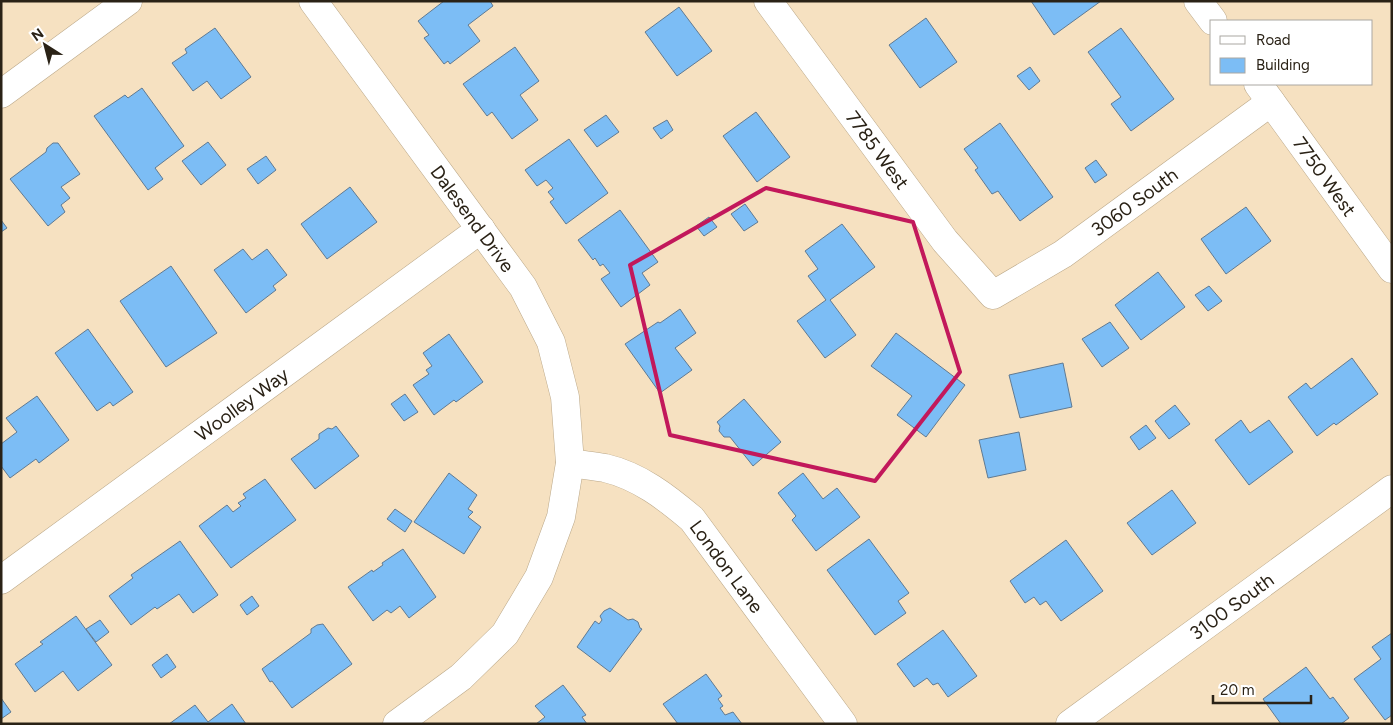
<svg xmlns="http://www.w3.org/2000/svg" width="1393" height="725" viewBox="0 0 1393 725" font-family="Figtree,sans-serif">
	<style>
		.building { fill: #7cbdf5; stroke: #607a92 }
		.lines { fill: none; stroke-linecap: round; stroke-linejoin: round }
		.street-casing { stroke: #bba889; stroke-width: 29 }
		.secondary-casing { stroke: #bba889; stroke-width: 29 }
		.street { stroke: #fff; stroke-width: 28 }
		.secondary { stroke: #fff; stroke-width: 28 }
		.marked { fill: none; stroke: #c2185b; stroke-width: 4; stroke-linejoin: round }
		.labels { text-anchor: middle; stroke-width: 4; stroke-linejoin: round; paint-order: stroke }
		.street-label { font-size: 19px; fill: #2a2216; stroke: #fff }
	</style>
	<rect width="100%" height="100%" fill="#f6e1c1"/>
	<!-- building -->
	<g class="building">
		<polygon points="444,1 490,1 493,6 468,25 480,41 450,64 448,61 444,64 424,38 429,35 418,21"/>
		<polygon points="1031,1 1101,1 1054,35"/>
		<polygon points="679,7 712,51 677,76 645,32"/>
		<polygon points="926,18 957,62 920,88 889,45"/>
		<polygon points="215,28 251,77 221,99 207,81 193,91 172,63 187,53 185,49"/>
		<polygon points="1121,28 1174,99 1131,131 1111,104 1121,97 1088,52"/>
		<polygon points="515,47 539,81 520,95 538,120 512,139 492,112 487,116 463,84"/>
		<polygon points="1030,67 1040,81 1029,90 1017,76"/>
		<polygon points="142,88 184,146 155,168 163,179 148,190 94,116 125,95 128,98"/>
		<polygon points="756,112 790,157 757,182 723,136"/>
		<polygon points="606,115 619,132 597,147 584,130"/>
		<polygon points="667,120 673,130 661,139 653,128"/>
		<polygon points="1000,123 1053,197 1020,221 998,191 992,194 975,170 978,168 964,149"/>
		<polygon points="569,139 608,193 566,224 550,202 554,199 548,192 553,188 546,180 537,186 525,170"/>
		<polygon points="208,142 226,165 201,185 182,161"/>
		<polygon points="53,143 58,143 80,174 61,187 70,198 61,205 65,212 48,226 10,179 46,152 47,148"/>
		<polygon points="266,156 276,170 258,184 247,169"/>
		<polygon points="1096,160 1107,175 1095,183 1085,168"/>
		<polygon points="350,187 377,222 327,259 301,224"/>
		<polygon points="745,204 758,222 744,231 731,214"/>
		<polygon points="1246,207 1271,241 1226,274 1201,239"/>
		<polygon points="620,210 658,262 642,273 650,285 621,307 601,279 610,273 603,264 600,266 595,258 593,260 578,240"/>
		<polygon points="709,217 717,227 704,236 696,226"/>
		<polygon points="1,220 7,228 1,232"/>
		<polygon points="842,224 875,267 830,300 856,335 825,358 797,321 826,300 808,276 818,269 805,251"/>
		<polygon points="243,249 252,260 267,249 287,275 273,286 276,290 246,313 214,270"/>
		<polygon points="171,266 217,333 166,367 120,301"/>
		<polygon points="1158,272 1185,307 1141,340 1115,305"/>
		<polygon points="1209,286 1222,301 1208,311 1195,295"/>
		<polygon points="680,309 696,333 675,348 692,370 660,393 625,344 658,322 660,323"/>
		<polygon points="1110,322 1129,348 1102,367 1082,339"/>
		<polygon points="88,329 133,392 113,406 110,402 97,411 55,353"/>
		<polygon points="896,333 965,385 926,437 897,415 912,396 871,366"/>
		<polygon points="449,334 483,382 456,402 454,400 434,415 413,385 429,374 426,370 432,366 423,353"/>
		<polygon points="1352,358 1378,394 1336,425 1334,423 1317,436 1288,397 1306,383 1311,389"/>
		<polygon points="1063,363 1072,407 1020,418 1009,375"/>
		<polygon points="405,394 418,412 404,421 391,404"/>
		<polygon points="37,396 69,440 39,463 36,459 10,478 1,466 1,444 17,432 6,418"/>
		<polygon points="744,399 781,442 753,466 730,437 724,437 719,431 720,426 717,422"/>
		<polygon points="1175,405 1190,424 1169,439 1155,421"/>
		<polygon points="1241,420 1250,433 1269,420 1293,452 1249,485 1215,440"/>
		<polygon points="1146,425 1156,438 1139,450 1130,437"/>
		<polygon points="336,426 359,456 315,489 291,459 319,439 319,434 328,428 332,429"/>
		<polygon points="1019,432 1026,470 988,478 979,440"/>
		<polygon points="449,473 477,495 468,509 473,512 468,517 481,527 464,554 414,522"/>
		<polygon points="803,473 823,499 837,488 860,517 816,551 792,520 796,516 778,493"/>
		<polygon points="265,479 296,520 231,568 199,526 227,505 233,512 241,506 238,503 246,498 243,494"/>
		<polygon points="1172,490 1196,523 1152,555 1127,523"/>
		<polygon points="395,509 412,521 405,532 387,519"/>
		<polygon points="869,539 909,593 898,601 906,613 875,635 827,570"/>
		<polygon points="1066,540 1103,591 1061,621 1046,601 1040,605 1034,597 1025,603 1010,581"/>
		<polygon points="180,541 218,595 193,613 179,594 157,609 155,607 131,625 109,596 133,578 131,575"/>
		<polygon points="403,549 436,597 409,618 400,606 391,613 387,610 373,621 348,587 372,570 373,572 383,565 382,563"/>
		<polygon points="252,596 259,606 247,615 240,605"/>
		<polygon points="610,608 628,620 633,619 638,622 640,628 642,629 610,672 577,647 595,621 599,624 602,620 600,616 604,611"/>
		<polygon points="76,616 112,665 78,691 63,671 35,692 15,664 43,644 40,642"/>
		<polygon points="100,620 109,632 96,642 86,629"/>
		<polygon points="323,624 352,664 292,708 272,681 270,682 262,669 311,633 311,629 317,625"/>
		<polygon points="943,630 977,676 948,697 938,683 933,685 927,678 914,687 897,664"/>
		<polygon points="1392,633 1392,715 1385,720 1354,679 1381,659 1372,647"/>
		<polygon points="167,654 176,667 161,678 152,665"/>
		<polygon points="1306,667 1330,699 1333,697 1349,718 1341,724 1281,724 1263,699"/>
		<polygon points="706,674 722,696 718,699 723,706 720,708 725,715 733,712 742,724 678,724 663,704"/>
		<polygon points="563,685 586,715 582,717 587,724 536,724 545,717 535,706"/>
		<polygon points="1,698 11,712 1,719"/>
		<polygon points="232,704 246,724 169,724 195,705 208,722"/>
	</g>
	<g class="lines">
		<defs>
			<g id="street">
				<path id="s1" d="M 313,1 L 523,287 L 551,342 L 565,397 L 570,463 L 561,517 L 539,577 L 505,634 L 461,677 L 397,724"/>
				<path id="s2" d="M 768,1 L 945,241 L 993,295 L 1063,254 L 1271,102"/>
				<polyline points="1198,1 1213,21"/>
				<path id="s3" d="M 1258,84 L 1392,269"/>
				<polyline points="1,94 128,1"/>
				<path id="s4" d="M 570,463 C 582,465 594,466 605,468 C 639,476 666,497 692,519 L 843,724"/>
				<path id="s5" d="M 1,580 L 481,229"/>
			</g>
			<g id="secondary">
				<path id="s6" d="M 1070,724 L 1392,489"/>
			</g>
		</defs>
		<!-- street casing -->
		<use href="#street" class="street-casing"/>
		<!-- secondary casing -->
		<use href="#secondary" class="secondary-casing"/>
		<!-- street -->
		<use href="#street" class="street"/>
		<!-- secondary -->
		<use href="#secondary" class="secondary"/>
	</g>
	<!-- marked area -->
	<path class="marked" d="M 766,188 L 913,222 L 960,372 L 875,481 L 670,435 L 630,265 Z"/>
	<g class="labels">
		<!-- street labels -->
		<g class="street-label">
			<text dy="7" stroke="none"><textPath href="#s2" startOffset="185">7785 West</textPath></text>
			<text dy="7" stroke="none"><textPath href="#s3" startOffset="114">7750 West</textPath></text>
			<text dy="7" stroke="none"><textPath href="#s2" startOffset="540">3060 South</textPath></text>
			<text dy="7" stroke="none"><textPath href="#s1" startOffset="270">Dalesend Drive</textPath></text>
			<text dy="7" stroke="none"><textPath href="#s5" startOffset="298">Woolley Way</textPath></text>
			<text dy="7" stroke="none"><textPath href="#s4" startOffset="196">London Lane</textPath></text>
			<text dy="7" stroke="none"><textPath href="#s6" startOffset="200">3100 South</textPath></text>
		</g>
	</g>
	<!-- border -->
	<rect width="1393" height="725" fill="none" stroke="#2a2216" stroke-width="5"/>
	<!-- legend -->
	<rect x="1210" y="20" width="162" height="65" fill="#ffffff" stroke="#aaa7a2"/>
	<rect x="1220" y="36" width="25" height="8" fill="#ffffff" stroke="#aaa7a2"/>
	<text x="1256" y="45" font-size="15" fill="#2a2216">Road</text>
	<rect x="1220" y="58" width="25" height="15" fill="#7cbdf5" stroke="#aaa7a2"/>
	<text x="1256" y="70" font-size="15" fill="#2a2216">Building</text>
	<!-- north arrow -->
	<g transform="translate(45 45) rotate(324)" stroke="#ffffff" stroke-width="4" paint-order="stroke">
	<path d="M0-4L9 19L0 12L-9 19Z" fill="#2a2216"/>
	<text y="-8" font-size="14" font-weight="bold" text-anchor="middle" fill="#2a2216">N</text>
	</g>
	<!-- scale -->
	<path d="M1213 695v8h98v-8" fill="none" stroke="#2a2216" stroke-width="2.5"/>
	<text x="1220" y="695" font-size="15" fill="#2a2216" stroke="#ffffff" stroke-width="4" paint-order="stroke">20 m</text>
</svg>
